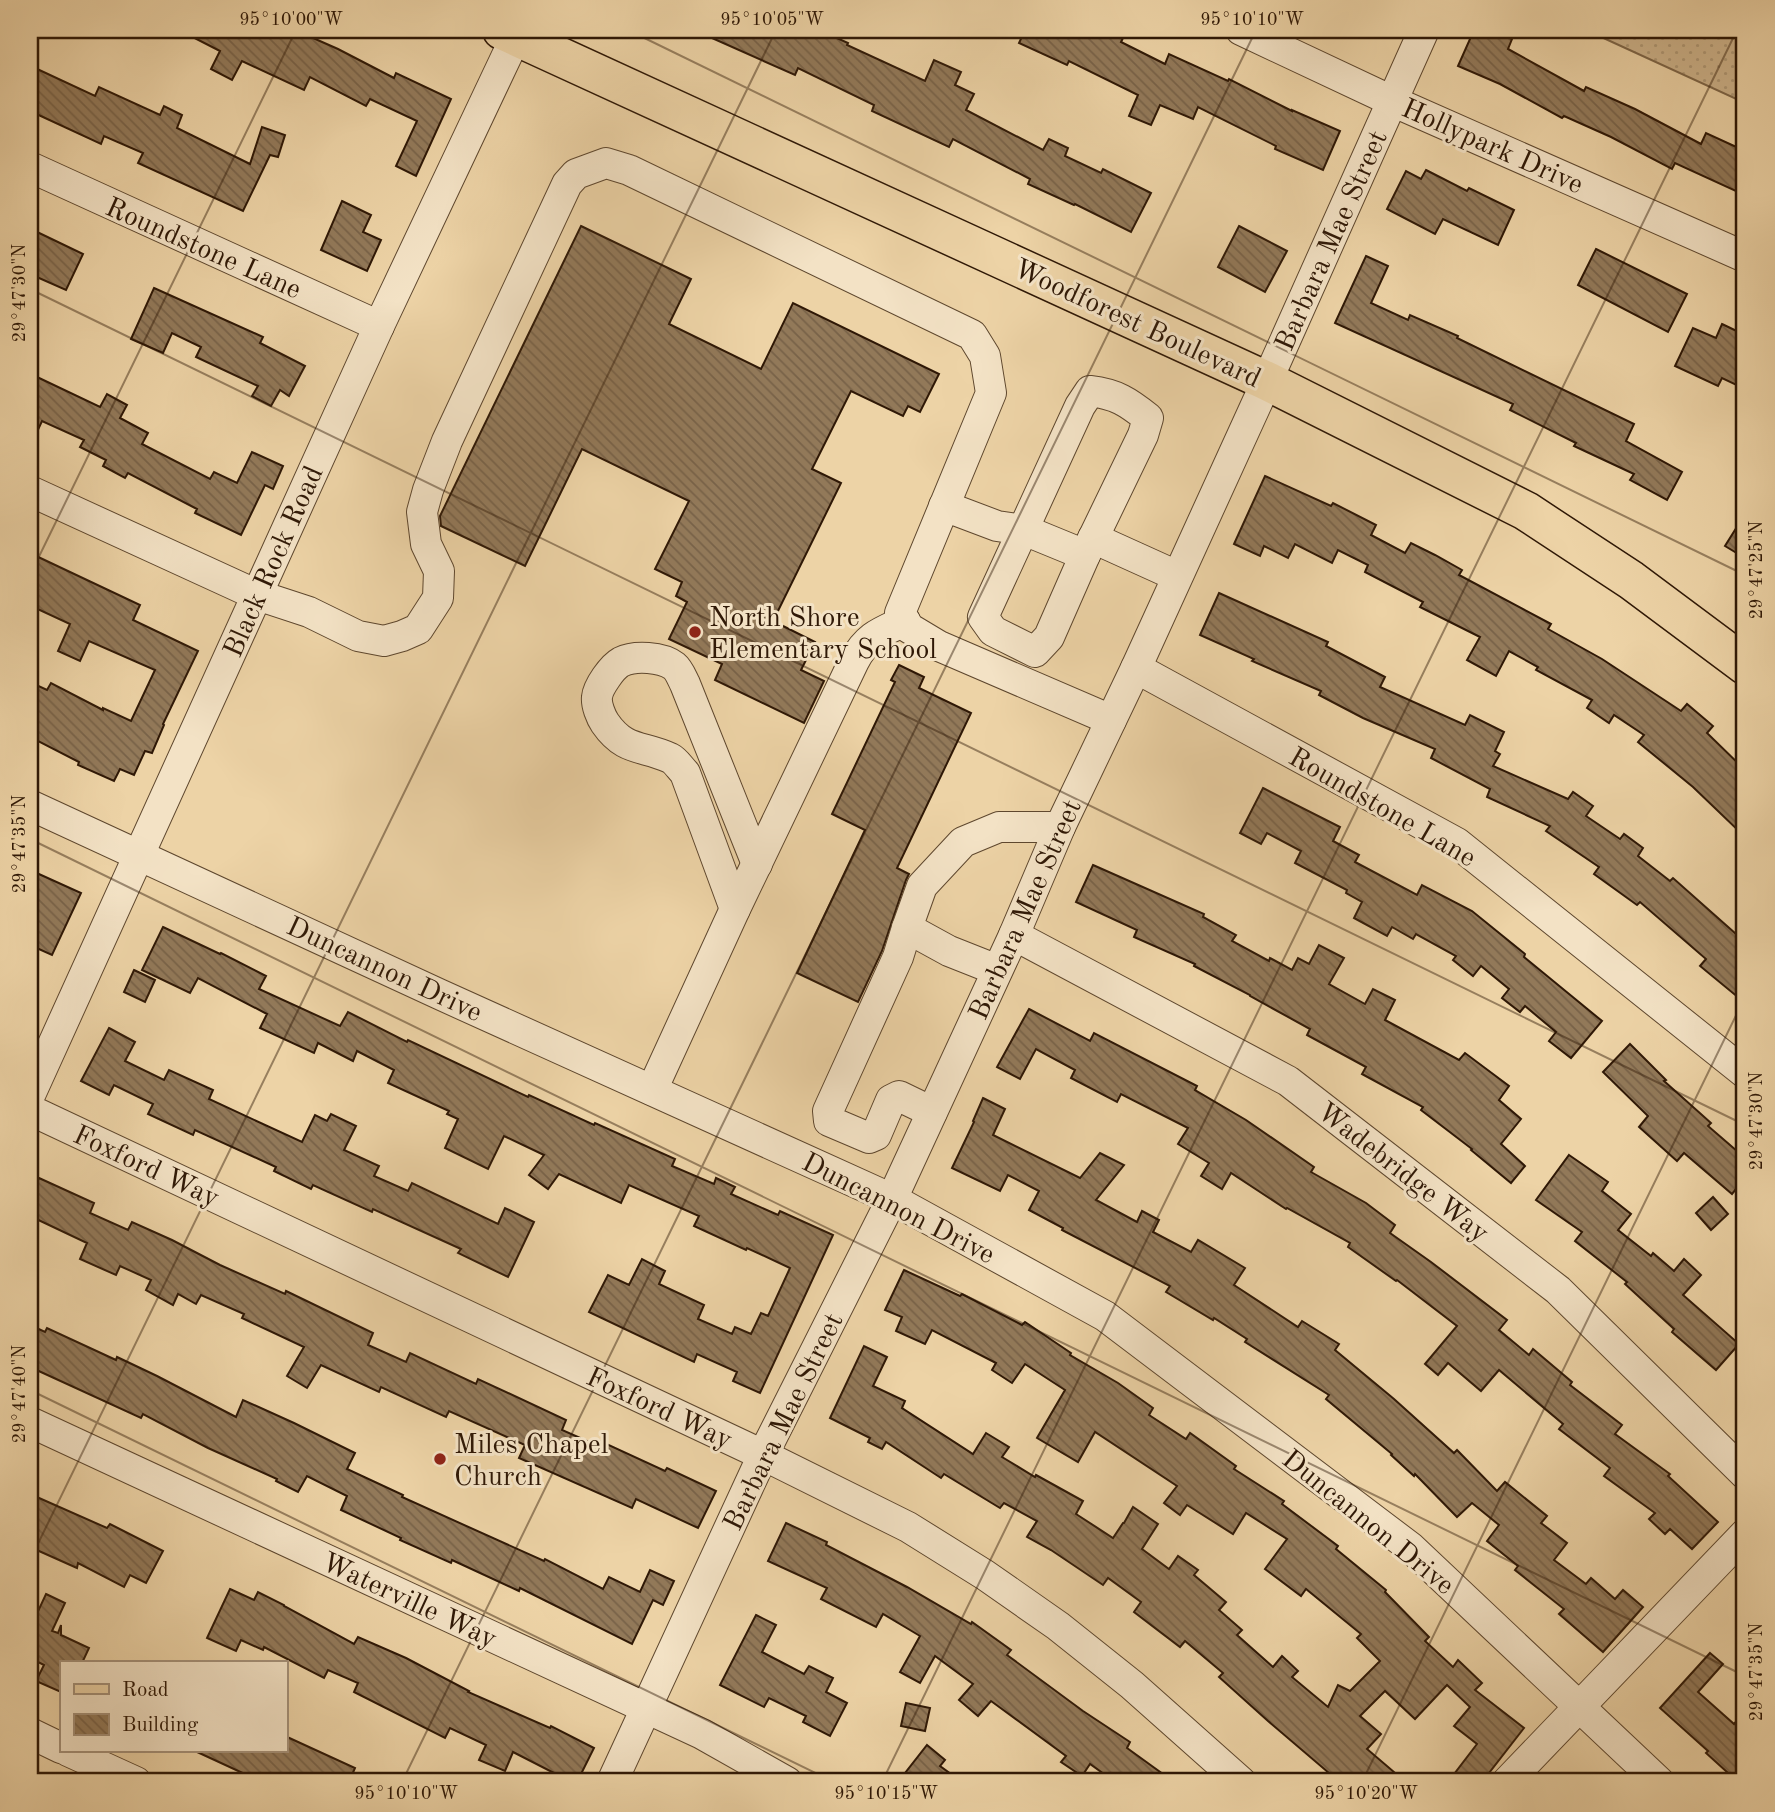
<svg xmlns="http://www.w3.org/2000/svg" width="1775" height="1812" viewBox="0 0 1775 1812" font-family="'Old Standard TT',serif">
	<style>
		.grass { fill: url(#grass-dots); stroke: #7e6648; stroke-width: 2 }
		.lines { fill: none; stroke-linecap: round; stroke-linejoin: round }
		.stream { stroke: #7a6246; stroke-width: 6 }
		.building { fill: url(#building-back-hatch); stroke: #2f1806; stroke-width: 2 }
		.minor-casing { stroke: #5e472e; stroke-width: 32 }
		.major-casing { stroke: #2f1806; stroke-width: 41 }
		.minor { stroke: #f3e2c5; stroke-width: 30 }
		.major { stroke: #edd3a6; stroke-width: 38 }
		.ticks { fill: none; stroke: #2f1806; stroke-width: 2; stroke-opacity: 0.45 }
		.poi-dot { fill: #8f2418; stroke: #f3e2c5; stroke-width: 2.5 }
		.labels { text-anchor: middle; stroke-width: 6; stroke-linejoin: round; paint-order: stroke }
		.street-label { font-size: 28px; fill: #2f1806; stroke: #f3e2c5 }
		.poi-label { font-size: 28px; fill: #2f1806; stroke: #f3e2c5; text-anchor: start }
		.neatline { fill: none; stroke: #2f1806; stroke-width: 2.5 }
		.ticks-label { font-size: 18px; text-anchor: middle; fill: #2f1806 }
	</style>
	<defs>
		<pattern id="grass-dots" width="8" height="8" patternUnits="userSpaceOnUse" patternTransform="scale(1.75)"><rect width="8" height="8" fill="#cdb38b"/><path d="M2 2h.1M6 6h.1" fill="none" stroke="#b09976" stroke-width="1.8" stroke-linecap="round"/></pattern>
		<pattern id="building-back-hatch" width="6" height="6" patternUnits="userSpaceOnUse" patternTransform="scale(1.75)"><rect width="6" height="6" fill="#927959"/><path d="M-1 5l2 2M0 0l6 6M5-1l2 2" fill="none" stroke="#786248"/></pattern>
	</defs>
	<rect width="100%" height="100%" fill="#edd3a6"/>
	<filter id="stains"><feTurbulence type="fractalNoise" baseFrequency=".00286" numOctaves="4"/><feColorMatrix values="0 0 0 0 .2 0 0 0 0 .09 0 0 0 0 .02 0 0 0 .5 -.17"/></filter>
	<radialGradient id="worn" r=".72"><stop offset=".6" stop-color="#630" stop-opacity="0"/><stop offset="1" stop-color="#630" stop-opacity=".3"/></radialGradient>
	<!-- grass -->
	<polygon class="grass" points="1586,30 1745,30 1745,103"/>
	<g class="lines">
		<!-- stream -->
		<polyline class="stream" points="1737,30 1745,33"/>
	</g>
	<!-- building -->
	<g class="building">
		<polygon points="179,30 295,30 338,49 394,78 396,73 451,99 416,176 396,166 417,121 370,99 366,106 310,77 304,90 242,61 232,80 211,69 220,51"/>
		<polygon points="694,30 777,30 789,35 792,30 819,30 848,43 847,45 925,81 934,60 961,72 955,85 974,94 966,110 1043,150 1049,139 1068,148 1065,156 1101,173 1103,169 1151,193 1131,232 1075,204 1074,205 1028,184 1030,179 953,139 949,147 872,111 874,105 798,68 795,75"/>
		<polygon points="1025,30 1127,30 1121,42 1165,64 1169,54 1228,81 1229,79 1292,111 1292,110 1340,131 1323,170 1275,149 1276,146 1198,107 1193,119 1160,105 1151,125 1129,116 1138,95 1069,61 1067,65 1019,43"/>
		<polygon points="1474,30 1491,30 1512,39 1508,49 1584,91 1586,87 1635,109 1701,144 1706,133 1745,151 1745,176 1738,192 1675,163 1672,169 1611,137 1564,116 1562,118 1500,84 1458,66"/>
		<polygon points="35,68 95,96 99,87 160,115 164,106 182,115 177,128 250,164 262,127 285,135 278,157 270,155 243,211 138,163 143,153 104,136 101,144 30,111 30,80"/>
		<polygon points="1426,170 1467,191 1469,188 1514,210 1498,245 1443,219 1435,234 1387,209 1406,171 1421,179"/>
		<polygon points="342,201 371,215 363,232 381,240 367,271 321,250"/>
		<polygon points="581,226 691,279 669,324 761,369 793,303 939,374 920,412 908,406 903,416 851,391 812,469 841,483 773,621 815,642 801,670 824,681 804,723 715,680 722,664 669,639 687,602 676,596 682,582 655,569 689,501 582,449 525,566 441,526 440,516"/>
		<polygon points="1239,226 1287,251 1265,292 1218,267"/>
		<polygon points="35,231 83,254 66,290 30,274 30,242"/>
		<polygon points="1596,249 1687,294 1668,332 1578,285"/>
		<polygon points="1366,256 1388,266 1371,303 1408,320 1410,315 1458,336 1457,338 1634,424 1626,441 1682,472 1667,500 1630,480 1634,474 1574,446 1576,443 1510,410 1513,404 1335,323"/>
		<polygon points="154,288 263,337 260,343 305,366 289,396 280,390 271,406 252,396 258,386 196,357 201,347 172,333 163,353 131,339"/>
		<polygon points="1722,324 1745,335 1745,389 1722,378 1718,386 1675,366 1693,328 1716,338"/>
		<polygon points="37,377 100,407 107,394 127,405 120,418 148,433 142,444 210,479 214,472 237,483 252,452 283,466 273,489 265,485 241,535 195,513 197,509 128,473 125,478 103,466 106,460 80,447 84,440 42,421 30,447 30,392"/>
		<polygon points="1265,476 1331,506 1333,503 1376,525 1371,535 1405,553 1411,543 1435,555 1462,570 1459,575 1551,624 1548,629 1602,659 1681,711 1687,704 1713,726 1707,733 1745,770 1745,837 1693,787 1638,742 1644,735 1614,715 1609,723 1587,708 1592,700 1536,670 1538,667 1509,651 1496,676 1467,660 1480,637 1420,607 1423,602 1365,572 1368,565 1338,550 1332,563 1295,544 1288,558 1264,546 1260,556 1234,544"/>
		<polygon points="1745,514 1745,558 1725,546"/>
		<polygon points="34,555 140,605 133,620 198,651 163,724 164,725 152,753 145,751 134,775 120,769 114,781 78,765 79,762 30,737 30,682 47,690 51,683 103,710 103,708 131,721 155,670 89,641 80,661 58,651 70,624 31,606 38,590 30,587 30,565"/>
		<polygon points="1219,593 1328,642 1326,646 1385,677 1380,687 1465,725 1470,715 1504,732 1495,751 1500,754 1493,766 1568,799 1573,792 1593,806 1586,816 1620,839 1624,834 1643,848 1638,856 1670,881 1673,878 1745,942 1745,1003 1700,966 1706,959 1640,902 1637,905 1594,874 1599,867 1546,831 1550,826 1487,797 1490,789 1431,758 1435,749 1363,718 1319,695 1321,691 1252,661 1254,659 1200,635"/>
		<polygon points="899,665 924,677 919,688 971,713 897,868 909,874 906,880 882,951 858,1002 797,973 865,830 832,814 895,682 891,680"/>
		<polygon points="1263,788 1340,827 1333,841 1359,855 1355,862 1417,895 1422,885 1472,911 1525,954 1524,957 1602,1021 1571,1058 1549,1041 1556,1032 1525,1006 1520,1012 1502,998 1509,989 1481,966 1473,976 1453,960 1456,956 1416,934 1413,939 1392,927 1387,936 1354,918 1362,902 1346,893 1347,890 1295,863 1301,851 1267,833 1261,844 1240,833"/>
		<polygon points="1093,865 1204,914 1203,917 1236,935 1232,941 1269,961 1270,958 1292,970 1298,958 1309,964 1319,945 1344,958 1329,984 1365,1004 1373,989 1395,1000 1385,1020 1459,1060 1465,1053 1509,1086 1499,1100 1521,1119 1501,1144 1525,1166 1511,1183 1471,1150 1472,1149 1421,1110 1423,1107 1362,1074 1366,1067 1307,1035 1310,1029 1250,996 1250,995 1194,966 1195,964 1134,937 1137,930 1076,902"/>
		<polygon points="30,870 81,893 52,955 30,945"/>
		<polygon points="163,927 220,954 221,953 266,976 259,989 340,1026 348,1012 407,1042 408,1040 528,1097 529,1095 594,1125 595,1123 675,1159 672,1166 714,1184 716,1178 735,1187 731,1194 778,1215 780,1211 833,1235 760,1393 733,1381 737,1372 697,1354 694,1362 589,1312 608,1275 629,1285 642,1259 665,1271 659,1284 704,1305 698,1319 732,1334 735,1327 751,1334 761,1313 768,1316 790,1268 747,1248 746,1250 694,1226 699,1216 629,1185 621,1203 559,1174 548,1189 529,1175 544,1155 504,1136 488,1169 445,1148 458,1119 447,1114 449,1111 388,1083 394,1070 357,1051 353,1061 318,1043 314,1053 260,1028 267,1014 198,978 190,993 142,970"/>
		<polygon points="134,970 155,980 145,1002 124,992"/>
		<polygon points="1029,1009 1090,1041 1094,1033 1197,1086 1195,1090 1246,1120 1314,1167 1311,1172 1366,1203 1395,1225 1390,1233 1431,1262 1507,1320 1499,1330 1529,1355 1533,1349 1572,1382 1570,1385 1622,1425 1615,1434 1670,1474 1668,1476 1718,1522 1692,1549 1670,1529 1665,1534 1649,1519 1655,1513 1604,1476 1610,1468 1559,1429 1563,1424 1499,1370 1481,1391 1448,1363 1438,1375 1425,1364 1457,1326 1397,1280 1396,1281 1348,1247 1350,1243 1287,1208 1286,1209 1231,1173 1222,1189 1201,1176 1209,1163 1178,1144 1188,1128 1121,1094 1117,1102 1071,1078 1075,1070 1036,1049 1020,1079 997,1067"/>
		<polygon points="109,1028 135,1042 125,1061 164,1080 169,1070 213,1090 209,1099 302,1142 315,1115 327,1121 331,1114 356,1126 344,1150 379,1166 374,1176 408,1191 412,1183 498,1224 505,1208 534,1222 508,1277 458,1253 461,1249 373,1209 372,1212 313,1185 311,1189 274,1171 276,1167 195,1130 193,1135 148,1114 153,1104 114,1085 109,1095 81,1081"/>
		<polygon points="1630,1044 1666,1080 1664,1081 1711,1123 1708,1126 1745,1158 1745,1178 1732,1194 1684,1153 1677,1161 1639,1127 1648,1116 1603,1072"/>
		<polygon points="983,1098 1005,1109 993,1135 1080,1178 1100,1153 1124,1165 1096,1200 1137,1222 1142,1211 1159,1220 1153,1232 1191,1252 1198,1240 1245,1268 1234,1285 1298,1327 1302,1321 1339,1344 1335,1350 1394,1399 1454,1453 1457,1450 1497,1491 1505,1482 1547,1516 1541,1523 1567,1543 1554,1560 1586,1584 1591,1578 1615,1599 1623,1590 1643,1607 1603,1652 1559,1614 1564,1609 1515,1570 1518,1566 1487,1541 1499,1525 1472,1503 1457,1517 1415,1474 1414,1476 1391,1455 1392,1454 1326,1399 1329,1395 1245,1342 1247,1339 1214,1318 1213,1320 1166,1292 1170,1286 1062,1230 1063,1228 1029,1210 1039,1191 1008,1175 1000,1191 952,1168 974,1122 973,1121"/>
		<polygon points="1569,1155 1608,1182 1602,1191 1631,1214 1618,1230 1651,1256 1653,1253 1674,1271 1684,1259 1701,1275 1683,1295 1739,1344 1716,1370 1672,1332 1674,1329 1625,1284 1627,1282 1575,1241 1582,1232 1536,1200"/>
		<polygon points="39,1178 94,1203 90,1213 128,1230 132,1222 172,1240 220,1265 285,1294 286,1291 373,1333 368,1345 406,1362 410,1353 476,1384 478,1379 566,1420 562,1430 596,1445 598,1440 665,1471 667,1468 716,1491 698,1528 636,1499 632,1508 519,1458 525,1445 449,1411 446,1417 381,1387 379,1392 321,1365 307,1388 287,1376 304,1347 242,1318 244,1314 201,1295 196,1304 178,1294 173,1305 146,1290 151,1280 120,1266 116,1275 80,1259 87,1243 30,1216 30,1198"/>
		<polygon points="1713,1197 1728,1214 1711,1230 1696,1213"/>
		<polygon points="904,1270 960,1296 962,1294 1022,1325 1025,1322 1071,1353 1070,1355 1118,1383 1153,1408 1149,1415 1186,1439 1190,1433 1236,1466 1234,1469 1284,1501 1282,1504 1338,1546 1336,1549 1386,1590 1385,1592 1429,1637 1425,1641 1453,1667 1458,1660 1482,1683 1475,1690 1524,1728 1482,1782 1448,1782 1477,1744 1454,1726 1470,1707 1447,1685 1415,1719 1385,1691 1360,1716 1381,1734 1367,1749 1394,1772 1385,1782 1321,1782 1329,1773 1268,1721 1219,1677 1223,1673 1185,1641 1180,1647 1134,1612 1141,1602 1108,1578 1103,1585 1051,1550 1027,1537 1037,1521 1004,1503 1000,1508 944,1474 941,1478 886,1442 882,1449 868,1442 870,1438 830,1418 864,1346 887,1357 873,1386 905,1401 902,1408 973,1454 986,1433 1009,1447 1002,1457 1035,1477 1036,1475 1083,1501 1076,1514 1113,1538 1123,1523 1124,1523 1133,1507 1158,1524 1142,1549 1169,1569 1178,1556 1198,1570 1194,1575 1226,1602 1219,1610 1242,1630 1237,1635 1273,1667 1282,1656 1298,1671 1292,1677 1328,1707 1338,1685 1350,1691 1380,1661 1357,1638 1361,1634 1306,1589 1301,1596 1265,1569 1287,1539 1246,1513 1233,1534 1187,1505 1180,1515 1164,1503 1177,1486 1095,1432 1078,1462 1037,1438 1065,1390 1025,1364 1012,1383 992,1370 996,1363 932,1330 925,1344 896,1331 902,1317 885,1310"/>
		<polygon points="30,1325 45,1332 47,1328 116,1360 117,1357 157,1376 236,1417 243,1400 294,1423 355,1453 347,1469 403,1495 402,1497 544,1561 545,1559 603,1589 609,1577 640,1592 650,1570 674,1581 663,1605 653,1600 632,1644 520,1588 519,1591 452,1560 451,1563 400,1540 401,1538 341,1510 347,1496 307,1476 298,1492 276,1481 277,1479 208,1448 143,1414 141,1418 30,1367"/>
		<polygon points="30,1494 107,1528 110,1524 163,1551 146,1583 130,1575 124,1587 78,1563 77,1568 30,1547"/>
		<polygon points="786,1523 827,1542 826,1545 907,1587 971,1624 972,1622 1011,1650 1007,1655 1083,1711 1130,1742 1127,1748 1174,1782 1115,1782 1090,1764 1082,1776 1061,1762 1066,1756 991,1701 978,1716 959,1700 973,1684 935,1656 920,1683 900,1672 920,1636 883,1614 876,1627 821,1599 827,1588 768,1561"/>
		<polygon points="230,1589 254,1600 258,1592 284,1605 284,1606 354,1644 358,1637 406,1658 469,1691 468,1692 550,1728 551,1726 594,1748 577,1782 555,1782 558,1775 513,1752 505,1771 479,1760 486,1745 450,1728 445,1738 354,1692 358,1683 328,1670 324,1678 264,1647 263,1650 241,1640 236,1651 207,1638"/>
		<polygon points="46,1594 65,1603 52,1631 58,1633 61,1625 61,1635 89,1648 82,1663 61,1663 61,1692 36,1681 44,1665 30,1658 30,1618 34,1620"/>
		<polygon points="756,1615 776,1625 762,1652 804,1674 809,1666 833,1678 826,1692 847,1703 830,1736 803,1722 806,1716 769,1698 764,1707 720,1685"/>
		<polygon points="1710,1653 1723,1664 1698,1692 1734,1724 1745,1711 1745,1782 1738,1782 1706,1753 1708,1751 1660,1708"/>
		<polygon points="906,1703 930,1708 925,1731 901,1726"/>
		<polygon points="285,1736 355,1768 349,1782 262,1782 195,1751 285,1751"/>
		<polygon points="927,1745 945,1760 940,1766 962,1782 898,1782"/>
	</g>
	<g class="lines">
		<defs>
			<g id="minor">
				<polyline points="1241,30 1392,101 1745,257"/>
				<polyline points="30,167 379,326"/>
				<path d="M 1090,391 C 1116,394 1128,402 1148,418 L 1143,435 L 1085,555 L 1049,637 L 1035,652 L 993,631 L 983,617 L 1080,406 Z"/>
				<polyline points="30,491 257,595 309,612 358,636 384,641 402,636 418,629 438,598 439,571 426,544 422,512 428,490 447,441 567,184 576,174 606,163 629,170 972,335 985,356 991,393 900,613 909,628 939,646 1111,720"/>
				<polyline points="944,506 997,526 1024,530 1085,555"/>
				<polyline points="1093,538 1177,576"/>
				<polyline points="1136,668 1457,843 1745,1073"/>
				<polyline points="30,805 439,994 892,1199 1105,1316 1410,1547 1659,1782"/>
				<path d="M 735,909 L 685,773 C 680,768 676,761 670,758 C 642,745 625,752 605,723 C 601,717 596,705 597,697 C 598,687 612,667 621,662 C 635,655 662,657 674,666 C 679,670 682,678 685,684 L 757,864"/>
				<polyline points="907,928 898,957 828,1111 829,1121 869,1138 876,1135 891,1100 899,1096 932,1112"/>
				<polyline points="1014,935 1288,1081 1558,1290 1745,1474"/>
				<polyline points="997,970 949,951 907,928 922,886 963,842 999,827 1060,827"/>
				<path d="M 652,1090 L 735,909 L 854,661 C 867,636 881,632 905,621"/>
				<polyline points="30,1095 379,326 519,30"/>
				<polyline points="30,1110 763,1455 908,1527 985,1575 1058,1626 1132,1685 1241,1782"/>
				<polyline points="30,1422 702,1734 787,1782"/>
				<polyline points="30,1733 61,1748"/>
				<polyline points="68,1751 136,1782"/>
				<polyline points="612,1782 763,1455 892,1199 1014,935 1060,827 1136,668 1267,381 1424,30"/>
				<polyline points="1507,1782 1745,1534"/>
			</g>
			<polyline id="major" points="502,30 1267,381 1526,511 1631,580 1745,665"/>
		</defs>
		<!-- minor casing -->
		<use href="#minor" class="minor-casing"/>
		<!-- major casing -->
		<use href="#major" class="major-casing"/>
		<!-- minor -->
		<use href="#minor" class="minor"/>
		<!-- major -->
		<use href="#major" class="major"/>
	</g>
	<!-- ticks -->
	<path class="ticks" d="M 628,30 L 1745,575M 30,289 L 1745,1125M 30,575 L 296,30M 30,839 L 1745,1676M 30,1390 L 834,1782M 30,1560 L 776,30M 402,1782 L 1256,30M 882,1782 L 1737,30M 1362,1782 L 1745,997"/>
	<!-- markers -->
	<g class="poi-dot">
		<circle cx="695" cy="632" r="7"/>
		<circle cx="440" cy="1459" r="7"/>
	</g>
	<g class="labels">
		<!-- street labels -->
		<g class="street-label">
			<text transform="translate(1493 145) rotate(24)" y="10">Hollypark Drive</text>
			<text transform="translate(1330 240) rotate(-66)" y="10">Barbara Mae Street</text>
			<text transform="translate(204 247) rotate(24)" y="10">Roundstone Lane</text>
			<text transform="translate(1138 322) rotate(25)" y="10">Woodforest Boulevard</text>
			<text transform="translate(272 561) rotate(-66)" y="10">Black Rock Road</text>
			<text transform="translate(1383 806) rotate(30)" y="10">Roundstone Lane</text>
			<text transform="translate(1024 909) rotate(-66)" y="10">Barbara Mae Street</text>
			<text transform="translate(385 968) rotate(25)" y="10">Duncannon Drive</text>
			<text transform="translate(147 1165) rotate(25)" y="10">Foxford Way</text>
			<text transform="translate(1404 1171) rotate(38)" y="10">Wadebridge Way</text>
			<text transform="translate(899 1207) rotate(27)" y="10">Duncannon Drive</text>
			<text transform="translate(660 1407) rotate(25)" y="10">Foxford Way</text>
			<text transform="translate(782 1421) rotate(-64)" y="10">Barbara Mae Street</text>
			<text transform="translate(1369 1521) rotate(39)" y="10">Duncannon Drive</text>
			<text transform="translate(410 1599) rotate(25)" y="10">Waterville Way</text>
		</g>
		<!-- poi labels -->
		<g class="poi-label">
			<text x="709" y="626">North Shore<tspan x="709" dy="32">Elementary School</tspan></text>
			<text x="454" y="1453">Miles Chapel<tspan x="454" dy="32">Church</tspan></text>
		</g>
	</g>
	<!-- margin -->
	<rect width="1775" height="1812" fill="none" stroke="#edd3a6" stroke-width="77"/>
	<!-- legend -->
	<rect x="60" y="1661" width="228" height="91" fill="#f3e2c5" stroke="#a59179" stroke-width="2"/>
	<rect x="74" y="1684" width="35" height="10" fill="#edd3a6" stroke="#a59179" stroke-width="2"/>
	<text x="122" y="1696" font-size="21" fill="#2f1806">Road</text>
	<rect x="74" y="1714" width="35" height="21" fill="url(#building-back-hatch)" stroke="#a59179" stroke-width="2"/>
	<text x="122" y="1731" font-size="21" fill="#2f1806">Building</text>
	<rect x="38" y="38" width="1698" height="1735" class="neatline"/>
	<g class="ticks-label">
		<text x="291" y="25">95°10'00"W</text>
		<text x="772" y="25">95°10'05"W</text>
		<text x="1252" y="25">95°10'10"W</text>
		<text transform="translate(19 293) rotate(-90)" y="6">29°47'30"N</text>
		<text transform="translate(1756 570) rotate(-90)" y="6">29°47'25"N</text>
		<text transform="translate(19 844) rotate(-90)" y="6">29°47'35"N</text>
		<text transform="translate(1756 1121) rotate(-90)" y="6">29°47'30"N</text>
		<text transform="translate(19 1394) rotate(-90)" y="6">29°47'40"N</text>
		<text transform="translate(1756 1672) rotate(-90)" y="6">29°47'35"N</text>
		<text x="406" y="1799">95°10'10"W</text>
		<text x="886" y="1799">95°10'15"W</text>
		<text x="1366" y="1799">95°10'20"W</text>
	</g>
	<rect width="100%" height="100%" filter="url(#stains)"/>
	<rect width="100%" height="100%" fill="url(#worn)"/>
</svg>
